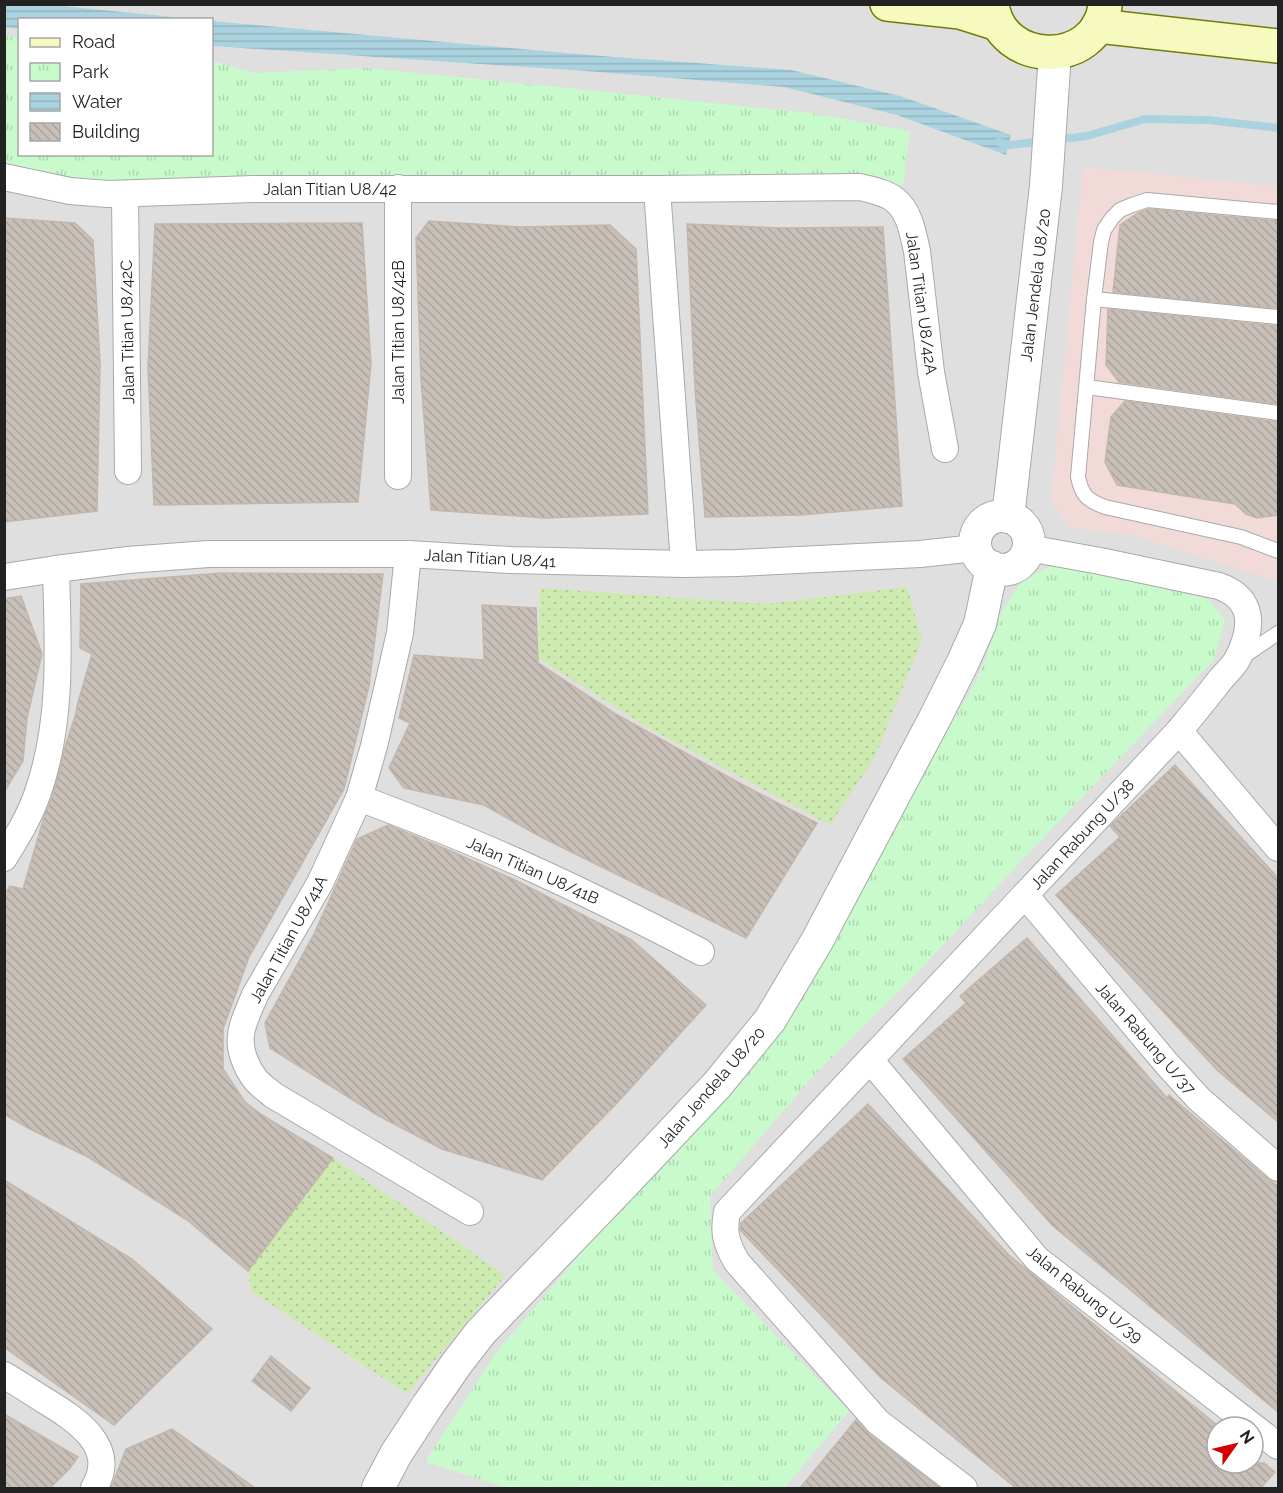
<svg xmlns="http://www.w3.org/2000/svg" width="1283" height="1493" viewBox="0 0 1283 1493" font-family="Raleway,sans-serif">
	<style>
		.residential { fill: #e0dfdf; fill-rule: evenodd }
		.commercial { fill: #f2dad9 }
		.grass { fill: url(#grass-dots) }
		.park { fill: url(#park-tufts) }
		.water { fill: url(#water-rules) }
		.lines { fill: none; stroke-linecap: round; stroke-linejoin: round }
		.stream { stroke: #aad3df; stroke-width: 8 }
		.building { fill: url(#building-back-hatch); stroke: #c4b6ab; stroke-width: 1.5 }
		.service-casing { stroke: #a9a9a9; stroke-width: 16 }
		.minor-casing { stroke: #a9a9a9; stroke-width: 28 }
		.tertiary-casing { stroke: #a9a9a9; stroke-width: 34 }
		.secondary-casing { stroke: #707d05; stroke-width: 36 }
		.service { stroke: #fff; stroke-width: 14 }
		.minor { stroke: #fff; stroke-width: 26 }
		.tertiary { stroke: #fff; stroke-width: 32 }
		.secondary { stroke: #f7fabf; stroke-width: 33 }
		.labels { text-anchor: middle; stroke-width: 5; stroke-linejoin: round; paint-order: stroke }
		.street-label { font-size: 16px; fill: #222; stroke: #fff }
	</style>
	<defs>
		<pattern id="grass-dots" width="8" height="8" patternUnits="userSpaceOnUse" patternTransform="scale(1.5)"><rect width="8" height="8" fill="#cdebb0"/><path d="M2 2h.1M6 6h.1" fill="none" stroke="#b0c997" stroke-width="1.8" stroke-linecap="round"/></pattern>
		<pattern id="park-tufts" width="24" height="20" patternUnits="userSpaceOnUse" patternTransform="scale(1.5)"><rect width="24" height="20" fill="#c8facc"/><path d="M3 7l-1-3M5 7V3M7 7l1-3M15 17l-1-3M17 17v-4M19 17l1-3" fill="none" stroke="#acd6af"/></pattern>
		<pattern id="water-rules" width="6" height="5" patternUnits="userSpaceOnUse" patternTransform="scale(1.5)"><rect width="6" height="5" fill="#aad3df"/><path d="M0 2.5h6" fill="none" stroke="#92b5bf"/></pattern>
		<pattern id="building-back-hatch" width="6" height="6" patternUnits="userSpaceOnUse" patternTransform="scale(1.5)"><rect width="6" height="6" fill="#c7bfb8"/><path d="M-1 5l2 2M0 0l6 6M5-1l2 2" fill="none" stroke="#aba49e"/></pattern>
	</defs>
	<rect width="100%" height="100%" fill="#f2efe9"/>
	<!-- residential -->
	<path class="residential" d="M 5,5 L 1278,5 L 1278,1488 L 5,1488 ZM 20,20 L 212,20 L 212,154 L 20,154 ZM 1217,1427 L 1253,1427 L 1253,1463 L 1217,1463 Z"/>
	<!-- commercial -->
	<polygon class="commercial" points="1083,167 1278,186 1278,582 1133,535 1069,528 1051,502"/>
	<!-- grass -->
	<g class="grass">
		<polygon points="907,587 922,640 874,759 830,825 647,727 538,658 540,588 766,604"/>
		<polygon points="333,1158 465,1247 505,1276 407,1394 251,1291 248,1271"/>
	</g>
	<!-- park -->
	<g class="park">
		<polygon points="4,36 19,37 20,154 212,154 212,61 255,73 365,68 557,87 811,113 910,131 903,185 816,180 104,181 27,172 5,167"/>
		<polygon points="1056,564 1208,599 1225,620 1213,661 1026,856 909,982 818,1071 710,1196 713,1270 849,1411 784,1488 508,1488 425,1462 496,1353 618,1210 751,1063 805,996 847,905 975,683 985,660 1001,613 1022,580"/>
	</g>
	<!-- water -->
	<g class="water">
		<polygon points="4,5 52,5 193,19 20,20 19,29 5,27"/>
		<polygon points="212,21 588,55 791,70 900,96 1011,135 1006,155 897,115 784,87 586,71 212,46"/>
	</g>
	<g class="lines">
		<!-- stream -->
		<g class="stream">
			<polyline points="1055,140 1087,136 1145,119 1207,120 1278,128"/>
			<polyline points="999,142 1009,145 1044,141"/>
		</g>
	</g>
	<!-- building -->
	<g class="building">
		<polygon points="1148,209 1278,221 1278,308 1113,292 1120,225 1138,213"/>
		<polygon points="4,218 75,223 93,240 100,363 97,511 4,522"/>
		<polygon points="429,221 521,227 610,225 636,249 648,514 546,518 431,510 421,379 416,238"/>
		<polygon points="362,223 371,364 358,502 154,505 148,367 155,224"/>
		<polygon points="687,224 780,228 883,227 902,506 801,515 705,517 695,388"/>
		<polygon points="1108,309 1278,326 1278,404 1119,382 1106,365"/>
		<polygon points="1125,401 1278,422 1278,515 1257,518 1246,514 1235,504 1117,485 1105,462 1111,417"/>
		<polygon points="222,573 383,574 369,686 344,789 249,957 223,1029 223,1069 245,1102 262,1115 333,1158 248,1271 187,1220 88,1157 28,1128 4,1114 4,895 10,886 23,889 44,817 52,797 60,769 65,747 76,713 77,706 92,654 80,648 81,584"/>
		<polygon points="21,596 42,654 27,718 23,761 4,792 4,599"/>
		<polygon points="482,605 536,608 538,663 614,713 743,785 817,823 746,938 541,837 484,805 404,788 389,768 410,723 399,718 414,655 484,660"/>
		<polygon points="1175,765 1278,878 1278,1122 1217,1070 1056,895 1120,837 1110,826"/>
		<polygon points="388,825 451,851 515,880 632,940 706,1005 618,1102 542,1180 442,1149 377,1115 270,1048 265,1023 314,934 357,839"/>
		<polygon points="1027,938 1167,1098 1169,1095 1268,1179 1278,1186 1278,1412 1053,1226 903,1059 966,1003 960,996"/>
		<polygon points="868,1104 1009,1255 1217,1425 1217,1463 1264,1463 1275,1472 1261,1488 1016,1488 880,1377 740,1230 741,1223"/>
		<polygon points="4,1180 132,1259 212,1329 114,1425 4,1347"/>
		<polygon points="271,1356 310,1388 291,1411 252,1381"/>
		<polygon points="4,1414 78,1457 70,1468 50,1488 4,1488"/>
		<polygon points="856,1420 869,1434 940,1488 800,1488"/>
		<polygon points="172,1429 255,1488 111,1488 126,1449"/>
	</g>
	<g class="lines">
		<defs>
			<g id="service">
				<path d="M 1278,212 L 1147,200 L 1132,205 L 1120,210 L 1112,218 L 1104,230 L 1101,242 L 1094,299 L 1078,477 C 1082,496 1087,500 1105,507 L 1241,537 L 1278,551"/>
				<polyline points="1094,299 1278,317"/>
				<polyline points="1087,387 1278,413"/>
				<polyline points="1241,658 1278,633"/>
			</g>
			<g id="minor">
				<path d="M 4,177 L 70,191 L 108,194 L 253,189 L 657,189 L 860,187 C 871,190 885,192 895,200 C 910,212 913,234 917,251 L 931,372 L 945,449"/>
				<polyline points="657,189 684,564"/>
				<polyline points="125,194 128,471"/>
				<polyline points="398,476 398,188"/>
				<path d="M 408,554 L 400,633 L 374,746 L 359,798 L 320,883 L 255,995 C 250,1008 242,1022 241,1035 C 239,1050 246,1067 255,1079 C 260,1085 267,1090 273,1095 L 470,1212"/>
				<polyline points="4,577 56,569 128,560 208,554 408,554 510,560 684,564 737,563 920,554 975,548"/>
				<polyline points="1179,731 1278,848"/>
				<path d="M 359,798 C 418,820 476,843 533,869 C 590,895 646,923 701,952"/>
				<path d="M 4,858 C 17,837 30,816 38,792 C 63,720 58,644 56,569"/>
				<polyline points="1025,895 1167,1064 1199,1099 1278,1168"/>
				<polyline points="870,1060 1037,1259 1278,1446"/>
				<path d="M 4,1375 C 18,1383 31,1392 44,1400 C 75,1419 119,1446 94,1488"/>
				<path d="M 964,1488 L 878,1422 L 736,1261 C 726,1242 723,1233 727,1212 L 1179,731 C 1193,714 1207,697 1220,680 C 1226,673 1234,666 1238,658 C 1253,628 1255,599 1219,586 L 1100,561 L 1028,548"/>
			</g>
			<g id="tertiary">
				<circle cx="1002" cy="543" r="27"/>
				<polyline points="1008,517 1046,186 1055,53"/>
				<polyline points="378,1488 396,1454 428,1405 457,1363 481,1332 617,1191 717,1085 770,1020 817,941 935,718 963,662 980,624 992,567"/>
			</g>
			<g id="secondary">
				<polyline points="887,4 960,12 998,24"/>
				<path d="M 992,4 C 1000,67 1096,69 1105,6"/>
				<polyline points="1098,26 1278,46"/>
			</g>
		</defs>
		<!-- service casing -->
		<use href="#service" class="service-casing"/>
		<!-- minor casing -->
		<use href="#minor" class="minor-casing"/>
		<!-- tertiary casing -->
		<use href="#tertiary" class="tertiary-casing"/>
		<!-- secondary casing -->
		<use href="#secondary" class="secondary-casing"/>
		<!-- service -->
		<use href="#service" class="service"/>
		<!-- minor -->
		<use href="#minor" class="minor"/>
		<!-- tertiary -->
		<use href="#tertiary" class="tertiary"/>
		<!-- secondary -->
		<use href="#secondary" class="secondary"/>
	</g>
	<g class="labels">
		<!-- street labels -->
		<g class="street-label">
			<text x="330" y="195">Jalan Titian U8/42</text>
			<text transform="translate(1035 285) rotate(-83)" y="6">Jalan Jendela U8/20</text>
			<text transform="translate(922 303) rotate(82)" y="6">Jalan Titian U8/42A</text>
			<text transform="translate(127 332) rotate(-91)" y="6">Jalan Titian U8/42C</text>
			<text transform="translate(398 332) rotate(-90)" y="6">Jalan Titian U8/42B</text>
			<text transform="translate(490 558) rotate(3)" y="6">Jalan Titian U8/41</text>
			<text transform="translate(1082 834) rotate(-47)" y="6">Jalan Rabung U/38</text>
			<text transform="translate(533 870) rotate(24)" y="6">Jalan Titian U8/41B</text>
			<text transform="translate(288 939) rotate(-61)" y="6">Jalan Titian U8/41A</text>
			<text transform="translate(1146 1038) rotate(49)" y="6">Jalan Rabung U/37</text>
			<text transform="translate(711 1087) rotate(-49)" y="6">Jalan Jendela U8/20</text>
			<text transform="translate(1085 1294) rotate(39)" y="6">Jalan Rabung U/39</text>
		</g>
	</g>
	<!-- border -->
	<rect width="1283" height="1493" fill="none" stroke="#222222" stroke-width="12"/>
	<!-- legend -->
	<rect x="18" y="18" width="195" height="138" fill="#ffffff" stroke="#a7a7a7" stroke-width="1.5"/>
	<rect x="30" y="38" width="30" height="9" fill="#f7fabf" stroke="#a7a7a7" stroke-width="1.5"/>
	<text x="72" y="48" font-size="18" fill="#222222">Road</text>
	<rect x="30" y="63" width="30" height="18" fill="url(#park-tufts)" stroke="#a7a7a7" stroke-width="1.5"/>
	<text x="72" y="78" font-size="18" fill="#222222">Park</text>
	<rect x="30" y="93" width="30" height="18" fill="url(#water-rules)" stroke="#a7a7a7" stroke-width="1.5"/>
	<text x="72" y="108" font-size="18" fill="#222222">Water</text>
	<rect x="30" y="123" width="30" height="18" fill="url(#building-back-hatch)" stroke="#a7a7a7" stroke-width="1.5"/>
	<text x="72" y="138" font-size="18" fill="#222222">Building</text>
	<!-- north arrow -->
	<g transform="translate(1235 1445) rotate(56)"><circle r="28" fill="#ffffff" stroke="#a7a7a7" stroke-width="1.5"/>
	<path d="M0-4.5L10 22L0 15L-10 22Z" fill="#d40000"/>
	<text y="-9" font-size="16" font-weight="bold" text-anchor="middle" fill="#222222">N</text>
	</g>
</svg>
